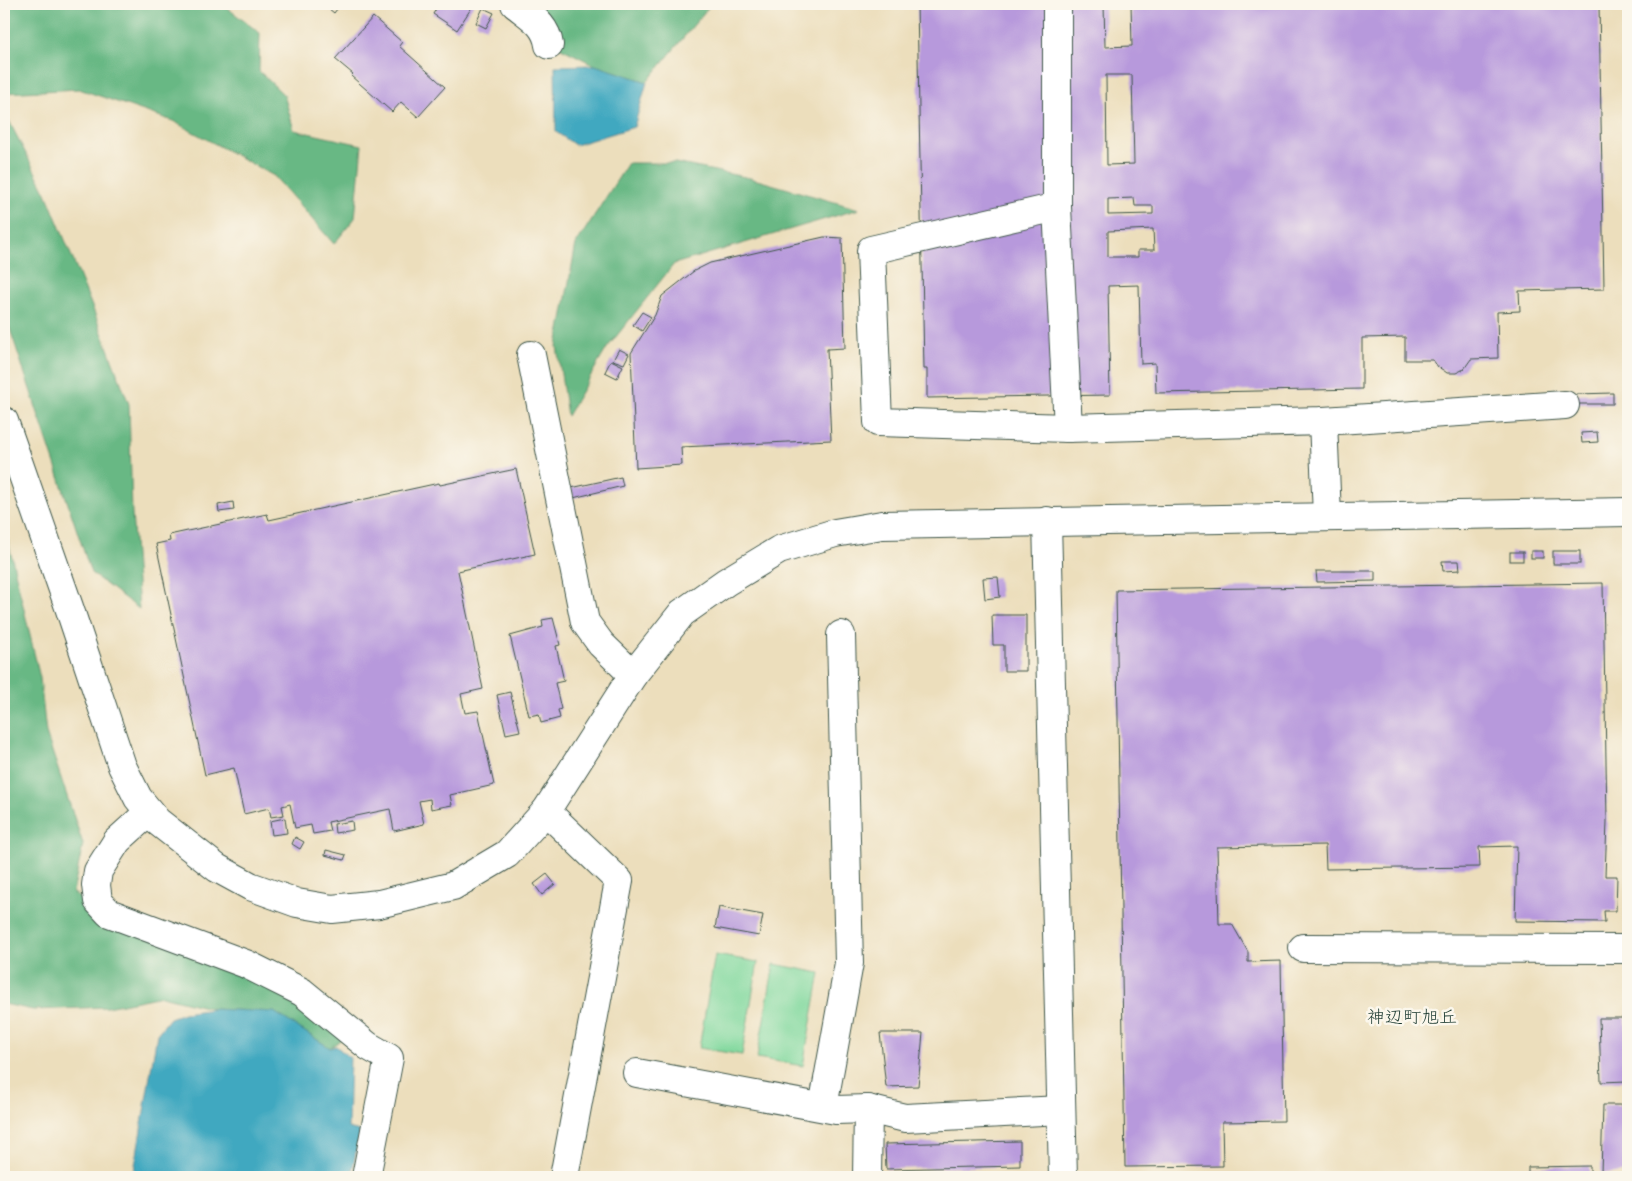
<svg xmlns="http://www.w3.org/2000/svg" width="1632" height="1181" viewBox="0 0 1632 1181" font-family="Pangolin,'Klee One',sans-serif">
	<style>
		.green { fill: #80d89d; stroke: #508a68 }
		.forest { fill: #68b884; stroke: #447a5c }
		.water { fill: #40a8c0; stroke: #30727a }
		.building { fill: #b799dc; fill-rule: evenodd }
		.lines { fill: none; stroke-linecap: round; stroke-linejoin: round }
		.minor-casing { stroke: #3e5548; stroke-width: 30 }
		.minor { stroke: #fff; stroke-width: 28 }
		.labels { text-anchor: middle; stroke-width: 5; stroke-linejoin: round; paint-order: stroke }
		.quarter-label { font-size: 18px; fill: #1f3d34; stroke: #fbf7ec }
	</style>
	<rect width="100%" height="100%" fill="#fbf7ec"/>
	<filter id="ink" filterUnits="userSpaceOnUse"><feTurbulence type="fractalNoise" baseFrequency=".02" numOctaves="2"/><feDisplacementMap in="SourceGraphic" scale="10" xChannelSelector="R" yChannelSelector="G"/><feConvolveMatrix kernelMatrix="1 2 1 2 8 2 1 2 1" color-interpolation-filters="sRGB"/></filter>
	<filter id="wash" filterUnits="userSpaceOnUse"><feTurbulence type="fractalNoise" baseFrequency=".0096" numOctaves="4" result="noise"/><feDisplacementMap in="SourceGraphic" scale="20" xChannelSelector="R" yChannelSelector="G"/><feGaussianBlur stdDeviation="1.12" result="paint"/><feColorMatrix in="noise" values="0 0 0 0 0 0 0 0 0 0 0 0 0 0 0 0 0 1.4 0 .05"/><feComposite in="paint" operator="in"/></filter>
	<g filter="url(#wash)">
		<rect width="100%" height="100%" fill="#ecdebc"/>
		<!-- green -->
		<g class="green">
			<polygon points="715,955 758,962 742,1055 699,1048"/>
			<polygon points="774,964 820,973 803,1066 757,1058"/>
		</g>
		<!-- forest -->
		<g class="forest">
			<polygon points="4,4 222,4 260,33 259,71 284,95 294,130 362,145 355,218 334,244 274,176 173,121 79,89 4,93"/>
			<polygon points="516,4 711,4 647,82 595,65 547,41"/>
			<polygon points="4,111 46,193 93,309 129,404 132,513 139,609 91,573 4,311"/>
			<polygon points="628,163 675,163 750,178 859,209 674,264 607,348 567,416 557,346 576,244"/>
			<polygon points="4,524 40,678 46,733 83,844 73,892 109,925 245,970 344,1037 330,1048 274,1012 213,1009 162,996 107,1007 33,1010 4,1004"/>
		</g>
		<!-- water -->
		<g class="water">
			<polygon points="595,65 647,82 634,127 575,145 556,132 555,66"/>
			<polygon points="213,1009 274,1012 330,1048 336,1046 350,1058 348,1128 360,1131 351,1177 133,1177 157,1034 170,1018 184,1013"/>
		</g>
		<g id="blocks">
			<!-- building -->
			<g class="building">
				<polygon points="323,4 341,4 334,13"/>
				<polygon points="439,4 474,4 457,30 433,14"/>
				<path d="M 917,4 L 1104,4 L 1105,47 L 1132,46 L 1131,4 L 1599,4 L 1604,289 L 1519,291 L 1520,311 L 1497,312 L 1498,358 L 1471,359 L 1464,369 L 1456,373 L 1447,373 L 1443,370 L 1438,367 L 1433,360 L 1405,360 L 1405,337 L 1362,338 L 1362,389 L 1156,393 L 1155,363 L 1141,364 L 1139,285 L 1108,286 L 1110,395 L 927,398 L 927,369 L 924,369 ZM 1106,75 L 1132,75 L 1134,164 L 1107,165 ZM 1134,198 L 1135,206 L 1153,206 L 1153,214 L 1108,215 L 1108,199 ZM 1153,229 L 1154,250 L 1138,250 L 1138,257 L 1108,257 L 1108,231 Z"/>
				<polygon points="483,8 494,13 486,28 476,23"/>
				<polygon points="373,17 402,42 399,46 445,87 418,117 401,102 392,112 351,76 353,74 335,59"/>
				<polygon points="824,237 842,238 845,348 827,349 831,440 681,447 682,465 636,468 631,353 655,315 662,296 694,271 710,263"/>
				<polygon points="642,312 651,317 642,331 633,325"/>
				<polygon points="619,349 629,354 624,364 613,360"/>
				<polygon points="611,360 623,366 617,378 605,372"/>
				<polygon points="1613,393 1613,404 1576,404 1576,394"/>
				<polygon points="1597,432 1598,442 1582,443 1581,433"/>
				<polygon points="516,469 535,554 458,571 483,689 461,694 465,713 478,711 494,785 450,795 452,805 431,809 430,799 419,801 424,824 394,831 390,809 328,822 330,831 313,834 311,825 295,828 290,804 282,806 284,815 271,817 269,808 244,814 234,768 205,775 156,544 170,541 169,535 267,514 269,520 439,483 440,485"/>
				<polygon points="621,477 623,486 573,498 571,488"/>
				<polygon points="233,502 234,510 219,512 218,505"/>
				<rect x="1531" y="551" width="12" height="7"/>
				<rect x="1553" y="551" width="27" height="13"/>
				<rect x="1510" y="552" width="13" height="9"/>
				<polygon points="1442,561 1459,561 1460,570 1443,571"/>
				<polygon points="1316,571 1375,571 1375,581 1317,582"/>
				<polygon points="998,577 1000,597 985,599 983,578"/>
				<polygon points="1603,583 1607,821 1605,876 1617,876 1616,911 1604,911 1605,922 1515,921 1517,846 1479,847 1480,867 1326,869 1325,845 1217,847 1219,924 1232,924 1248,952 1248,962 1281,961 1284,1121 1222,1122 1223,1166 1125,1167 1116,590"/>
				<polygon points="992,615 1026,615 1026,671 1004,671 1004,645 993,645"/>
				<polygon points="553,618 560,645 556,646 564,681 555,683 561,709 558,710 560,718 541,723 539,714 529,716 510,636 543,627 542,620"/>
				<polygon points="510,692 520,731 506,734 497,695"/>
				<polygon points="285,818 287,833 272,835 270,821"/>
				<polygon points="352,821 353,830 335,833 334,824"/>
				<polygon points="295,837 304,842 300,849 292,844"/>
				<polygon points="326,850 346,855 344,860 325,855"/>
				<polygon points="547,874 555,884 542,895 534,884"/>
				<polygon points="719,907 763,915 759,936 715,928"/>
				<polygon points="1599,1018 1626,1018 1627,1081 1601,1082"/>
				<polygon points="880,1033 923,1033 918,1086 886,1087"/>
				<polygon points="1603,1105 1626,1105 1625,1173 1601,1173"/>
				<polygon points="1020,1141 1020,1166 886,1169 885,1144"/>
				<polygon points="1590,1166 1590,1177 1528,1177 1528,1167"/>
			</g>
		</g>
	</g>
	<g filter="url(#ink)">
		<use href="#blocks" fill-opacity="0" stroke="#3e5548" stroke-width="1"/>
		<g class="lines">
			<defs>
				<g id="minor">
					<path d="M 515,4 C 531,17 546,24 549,45"/>
					<polyline points="1057,4 1057,207 1068,428"/>
					<polyline points="1057,207 871,250 878,422 1068,428 1323,421 1565,405"/>
					<polyline points="531,355 585,622 601,644 633,675"/>
					<polyline points="4,421 69,607 122,766 138,798 157,821 217,868 250,886 297,903 332,909 379,904 453,886 507,854 546,811 633,675 682,613 726,582 779,550 835,533 882,525 1628,512"/>
					<polyline points="1323,421 1327,516"/>
					<polyline points="1047,521 1063,1177"/>
					<polyline points="546,811 619,881 564,1177"/>
					<polyline points="149,812 117,841 98,871 96,885 98,901 109,913 246,964 302,992 368,1046 389,1058 366,1177"/>
					<polyline points="1303,948 1628,949"/>
					<polyline points="637,1073 836,1110 868,1109 905,1118 1061,1110"/>
					<polyline points="823,1107 849,963 841,635"/>
					<polyline points="867,1177 868,1109"/>
				</g>
			</defs>
			<!-- minor casing -->
			<use href="#minor" class="minor-casing"/>
			<!-- minor -->
			<use href="#minor" class="minor"/>
		</g>
	</g>
	<g class="labels">
		<!-- quarter labels -->
		<g class="quarter-label">
			<text x="1412" y="1023">神辺町旭丘</text>
		</g>
	</g>
	<!-- margin -->
	<rect width="1632" height="1181" fill="none" stroke="#fbf7ec" stroke-width="20"/>
</svg>
